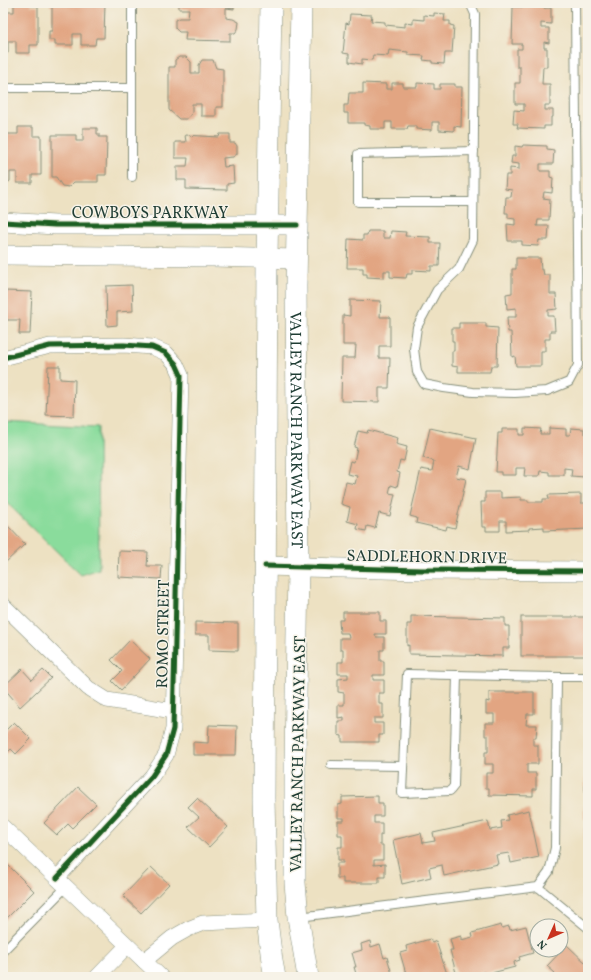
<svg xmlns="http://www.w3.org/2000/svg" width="591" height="980" viewBox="0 0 591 980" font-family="Vollkorn,serif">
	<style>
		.green { fill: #8adc9c; stroke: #548c68 }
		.building { fill: #e2a582 }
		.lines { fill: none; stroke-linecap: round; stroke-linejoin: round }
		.service-casing { stroke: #868f7b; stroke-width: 10 }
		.minor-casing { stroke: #868f7b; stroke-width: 16 }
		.tertiary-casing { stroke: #868f7b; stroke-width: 20 }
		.secondary-casing { stroke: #868f7b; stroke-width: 22 }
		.service { stroke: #fff; stroke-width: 8 }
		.minor { stroke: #fff; stroke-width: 15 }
		.tertiary { stroke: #fff; stroke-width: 19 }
		.secondary { stroke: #fff; stroke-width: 21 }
		.cycleway-casing { stroke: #f7f3e8; stroke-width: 8 }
		.cycleway { stroke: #1b5e20; stroke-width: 5 }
		.labels { text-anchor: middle; stroke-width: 3; stroke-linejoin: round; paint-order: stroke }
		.street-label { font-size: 16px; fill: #1f3d34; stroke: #f7f3e8 }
	</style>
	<rect width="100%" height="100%" fill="#f7f3e8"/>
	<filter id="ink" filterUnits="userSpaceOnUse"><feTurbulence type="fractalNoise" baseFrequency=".025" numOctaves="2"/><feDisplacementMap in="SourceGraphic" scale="8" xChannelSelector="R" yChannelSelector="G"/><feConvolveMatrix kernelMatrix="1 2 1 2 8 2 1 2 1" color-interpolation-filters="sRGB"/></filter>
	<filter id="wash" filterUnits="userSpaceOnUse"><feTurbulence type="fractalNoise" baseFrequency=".012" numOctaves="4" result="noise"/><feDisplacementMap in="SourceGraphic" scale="16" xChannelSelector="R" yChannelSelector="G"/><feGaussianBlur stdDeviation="0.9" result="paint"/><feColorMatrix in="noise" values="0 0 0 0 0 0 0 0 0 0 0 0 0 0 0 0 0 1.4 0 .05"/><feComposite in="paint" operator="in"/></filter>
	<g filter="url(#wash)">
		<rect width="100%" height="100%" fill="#ede1c2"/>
		<!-- green -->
		<polygon class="green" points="4,422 98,427 99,569 81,575 3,499 3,439"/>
		<g id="blocks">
			<!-- building -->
			<g class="building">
				<polygon points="3,3 7,3 7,12 14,12 14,3 31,3 31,6 38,6 38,45 30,45 30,53 16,53 16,41 8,41 8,53 3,52"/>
				<polygon points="50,3 105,3 104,38 96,38 95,45 81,45 81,34 73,34 73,45 55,45 55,40 49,40 49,31 52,31 52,6 50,6"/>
				<polygon points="179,3 234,3 234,9 226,8 226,18 233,19 239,22 238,29 235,33 230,33 230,41 185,40 186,32 179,32 175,28 175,20 179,18 188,18 189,9 179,9"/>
				<polygon points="523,3 544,3 544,8 551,8 551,24 541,23 541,28 549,28 549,43 544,42 544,48 547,48 547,67 543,67 542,84 550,84 550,105 545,105 545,110 553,110 553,117 551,117 551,126 544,126 544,129 517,128 518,124 513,124 514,110 524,111 524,104 515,104 515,83 520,83 520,67 517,67 517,49 522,49 522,44 512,44 513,7 523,7"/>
				<polygon points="434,13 445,14 444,21 450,21 450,25 454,26 452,53 445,53 444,64 432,63 432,61 423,60 424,56 408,55 408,52 389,50 388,56 373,55 372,60 362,59 362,64 349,62 349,54 343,53 346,23 349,24 350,14 372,15 371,21 385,22 385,25 405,27 405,23 413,24 413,19 424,20 424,15 434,16"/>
				<polygon points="179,57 186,57 191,62 191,73 199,73 199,65 202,60 213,60 216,68 223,69 223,107 216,107 216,116 201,116 201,104 192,104 192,113 187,119 179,119 169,110 169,67 175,67 175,60"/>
				<polygon points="363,83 386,84 386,89 392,89 392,83 403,83 403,87 417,87 417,83 434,84 434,89 440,89 440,84 455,84 455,87 462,87 461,127 454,126 454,131 439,130 439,122 432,122 432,130 416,129 416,126 408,126 407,129 392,129 392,122 385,122 385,129 370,129 370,126 364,125 364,123 348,123 348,113 344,113 344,105 348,105 349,93 363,93"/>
				<polygon points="18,127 33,127 33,136 41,136 41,175 32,175 32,183 17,183 17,172 10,172 10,181 3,186 3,134 18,134"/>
				<polygon points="83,128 97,128 97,134 99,134 99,137 107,137 106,175 98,175 98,182 74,182 69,187 62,186 56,177 52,177 52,135 76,135 76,141 83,141"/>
				<polygon points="220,134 230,134 230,143 235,143 237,146 237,154 233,157 223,158 224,167 233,166 234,183 227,184 227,190 186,189 186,180 177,180 177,166 187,166 188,158 175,158 175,142 186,142 185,135 219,137"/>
				<polygon points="523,145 547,146 547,149 554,150 553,164 540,164 540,171 550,171 550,177 553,178 552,193 544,192 543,198 550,199 549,220 538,220 537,226 549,226 548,240 539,240 538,246 522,245 522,241 508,241 507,224 515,225 515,219 508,218 508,213 505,213 506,197 511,197 512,190 505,189 506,175 510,175 510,168 519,169 519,164 511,163 512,156 515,156 515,146 522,147"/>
				<polygon points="368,231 383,231 383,238 390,238 391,231 406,232 405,236 430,237 430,243 440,243 439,266 431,266 431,271 412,270 412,274 407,274 406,278 390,277 390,271 384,271 384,278 367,277 367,274 363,274 363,268 347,268 348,239 363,240 363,235 367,235"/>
				<polygon points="516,258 540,258 541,270 543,270 544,275 550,275 550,294 556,294 557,309 548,310 548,316 554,316 555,331 550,331 550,339 545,339 545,351 541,351 541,366 516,366 515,356 512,357 511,332 508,332 507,317 516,317 516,308 507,309 506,294 512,293 512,269 516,269"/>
				<polygon points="132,285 133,311 117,312 117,325 107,326 106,286"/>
				<polygon points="5,291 32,292 30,334 19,334 20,320 4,320"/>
				<polygon points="350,300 381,301 380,317 390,317 390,346 379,346 379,358 390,358 389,388 379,388 379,402 341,401 342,358 355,358 356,345 343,345 343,315 350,316"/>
				<polygon points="459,323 486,323 486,327 498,328 497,366 491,366 490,372 458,372 458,367 452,366 452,351 454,351 454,341 452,341 452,328 459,328"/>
				<polygon points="48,366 60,366 60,379 75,380 74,416 46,415"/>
				<polygon points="3,399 6,399 5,427 3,427"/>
				<polygon points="430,428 476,438 470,469 459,466 456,477 466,479 455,528 447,526 446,530 416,523 417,518 410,516 421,469 432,471 434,461 423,458"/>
				<polygon points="524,428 541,429 540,434 549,434 549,428 566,429 566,435 570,435 571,428 584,429 584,433 588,433 588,472 585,472 585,477 571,476 572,469 564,468 564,475 549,475 549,472 540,471 539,476 524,476 525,468 516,468 516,475 501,475 501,472 496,472 498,433 502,433 502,429 519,429 519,435 524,435"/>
				<polygon points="368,430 398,438 396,444 407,447 404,461 400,460 397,472 400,473 397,487 391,485 389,493 395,494 390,516 379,513 375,528 367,526 366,531 357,529 358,524 347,521 350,507 341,504 346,482 355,484 357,476 347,474 350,461 354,462 357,448 354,447 358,431 367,433"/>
				<polygon points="485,492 501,492 501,498 521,497 521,500 528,500 528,502 543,502 543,499 549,499 548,495 581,494 581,503 588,503 588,529 544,531 544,527 529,528 529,530 506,531 506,521 500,521 500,531 486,531 486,527 482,527 481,502 485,502"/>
				<polygon points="6,524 25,544 5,563 3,562 3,526"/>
				<polygon points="119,551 148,552 147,566 162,566 161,579 118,577"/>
				<polygon points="343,612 380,612 380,621 386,621 386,634 375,634 376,637 384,637 384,650 380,650 380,661 384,661 384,675 373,675 373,680 384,680 384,693 379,693 379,704 383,704 383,718 374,718 374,723 383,723 383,735 379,735 379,742 342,742 342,736 338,735 338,721 344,721 344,717 338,718 338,705 344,705 344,693 338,692 338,679 348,678 348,674 338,674 338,662 343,662 343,650 340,650 340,638 349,638 348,633 340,633 339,620 343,620"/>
				<polygon points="411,616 505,618 505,626 509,626 509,648 503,648 503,656 409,654 409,645 407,646 407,624 411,624"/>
				<rect x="521" y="617" width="66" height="39"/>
				<polygon points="195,622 238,623 238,651 209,650 209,635 195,635"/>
				<polygon points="130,640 150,659 121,690 112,681 122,671 111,660"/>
				<polygon points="22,669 32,680 43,670 51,678 20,707 3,687"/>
				<polygon points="489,692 534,692 534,714 527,714 526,725 537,725 536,738 533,738 533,745 538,745 538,764 527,764 527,773 536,773 536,789 533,789 533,796 489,795 489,788 486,788 486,773 493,773 493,764 485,764 485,752 488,752 488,736 485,736 485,723 494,723 494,714 486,714 486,701 489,702"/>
				<polygon points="14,722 31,739 16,754 11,749 3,757 3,733"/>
				<polygon points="209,725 237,726 236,755 193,755 193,742 208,743"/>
				<polygon points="587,742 588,742 588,770 585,770"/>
				<rect x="585" y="777" width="3" height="15"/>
				<polygon points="78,787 96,804 72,828 68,824 57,835 44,823"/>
				<polygon points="378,796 378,803 383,803 383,816 374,816 374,823 382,823 382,835 380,835 380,845 383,845 383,860 374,860 374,865 385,864 385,877 379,877 379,883 343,883 343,878 337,878 337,863 343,863 343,860 338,860 338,847 342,847 342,835 338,835 338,821 344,821 344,818 338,818 338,805 342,804 342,797"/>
				<polygon points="197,798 228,827 209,847 188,827 199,817 188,807"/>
				<rect x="584" y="806" width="4" height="13"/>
				<polygon points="529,810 539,857 511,863 509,853 496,855 498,864 444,876 442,865 429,868 431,877 402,884 393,840 421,833 423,843 435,841 433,833 488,821 490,830 502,828 501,821 508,820 507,815"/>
				<rect x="584" y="828" width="4" height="13"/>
				<polygon points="5,862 34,891 3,922 3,864"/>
				<polygon points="151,867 169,884 141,913 123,896"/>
				<polygon points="501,925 502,928 509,926 510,930 526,926 533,953 519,957 520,960 514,962 515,967 484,975 484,972 473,974 473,977 460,977 458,972 456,973 450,950 453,950 450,939 461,936 461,940 473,937 472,933"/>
				<polygon points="430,939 432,943 436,941 448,977 407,977 400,953 407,951 406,946"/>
				<polygon points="370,941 371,947 380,944 384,958 387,957 393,977 357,977 354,967 356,967 352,953 362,950 361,944"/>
				<polygon points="567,945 588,965 588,977 551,977 555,973 547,966"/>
			</g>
		</g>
	</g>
	<g filter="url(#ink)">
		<use href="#blocks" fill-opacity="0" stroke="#868f7b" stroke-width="1"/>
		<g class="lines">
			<defs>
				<g id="service">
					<polyline points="470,3 475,14 473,240 459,269 437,290 417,327 414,349 417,372 424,384 444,388 473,392 515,393 547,391 569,382 578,365 575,3"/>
					<polyline points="3,88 132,88"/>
					<polyline points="132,177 132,3"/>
					<polyline points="473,202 358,202 358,154 474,151"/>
					<path d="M 457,675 L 454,786 L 450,791 L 402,793 L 407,674 C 467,675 528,677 588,677"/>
					<polyline points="331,765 403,766"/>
					<polyline points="538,887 588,928"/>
					<polyline points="299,917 538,887 549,872 555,848 557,677"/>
					<polyline points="3,951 66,887"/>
				</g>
				<g id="minor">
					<polyline points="3,358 50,346 124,345 152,347 166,353 176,364 181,375 173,729 166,755 152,776 57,878"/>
					<polyline points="3,605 88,688 107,700 173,711"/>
					<polyline points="3,827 161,977"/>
					<polyline points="144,961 172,938 188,929 203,923 267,920"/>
					<polyline points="97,977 127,946"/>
				</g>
				<g id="tertiary">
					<polyline points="3,222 55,225 297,225"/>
					<polyline points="3,255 214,257 296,259"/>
					<polyline points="265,566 421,570 588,571"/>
				</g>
				<g id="secondary">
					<polyline points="271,3 267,259 264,800 267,920 272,961 275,977"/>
					<path id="s1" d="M 301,3 L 296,286 L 298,567 L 295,760 L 295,883 L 298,917 L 308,977"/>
				</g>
			</defs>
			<!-- service casing -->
			<use href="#service" class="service-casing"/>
			<!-- minor casing -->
			<use href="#minor" class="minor-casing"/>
			<!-- tertiary casing -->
			<use href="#tertiary" class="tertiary-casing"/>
			<!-- secondary casing -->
			<use href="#secondary" class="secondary-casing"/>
			<!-- service -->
			<use href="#service" class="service"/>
			<!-- minor -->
			<use href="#minor" class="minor"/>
			<!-- tertiary -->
			<use href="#tertiary" class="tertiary"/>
			<!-- secondary -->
			<use href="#secondary" class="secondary"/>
			<defs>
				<g id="cycleway">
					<polyline points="3,222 55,225 297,225"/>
					<polyline points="3,358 50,346 124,345 152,347 166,353 176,364 181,375 173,729 166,755 152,776 57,878"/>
					<polyline points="265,566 421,570 588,571"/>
				</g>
			</defs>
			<!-- cycleway casing -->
			<use href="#cycleway" class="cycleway-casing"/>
			<!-- cycleway -->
			<use href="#cycleway" class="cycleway"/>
		</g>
	</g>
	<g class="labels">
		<!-- street labels -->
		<g class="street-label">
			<text x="150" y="218">COWBOYS PARKWAY</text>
			<text dy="6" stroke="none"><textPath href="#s1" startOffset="427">VALLEY RANCH PARKWAY EAST</textPath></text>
			<text transform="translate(427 556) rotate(1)" y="6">SADDLEHORN DRIVE</text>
			<text transform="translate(162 634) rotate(-89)" y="6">ROMO STREET</text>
			<text transform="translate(297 754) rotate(-89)" y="6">VALLEY RANCH PARKWAY EAST</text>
		</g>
	</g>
	<!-- margin -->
	<rect width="591" height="980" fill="none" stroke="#f7f3e8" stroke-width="16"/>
	<!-- north arrow -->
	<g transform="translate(549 938) rotate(225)"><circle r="19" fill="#f7f3e8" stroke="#a1aaa0"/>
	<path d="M0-3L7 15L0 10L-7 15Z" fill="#c8321e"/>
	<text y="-6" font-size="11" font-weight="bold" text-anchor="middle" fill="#1f3d34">N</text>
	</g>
</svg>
